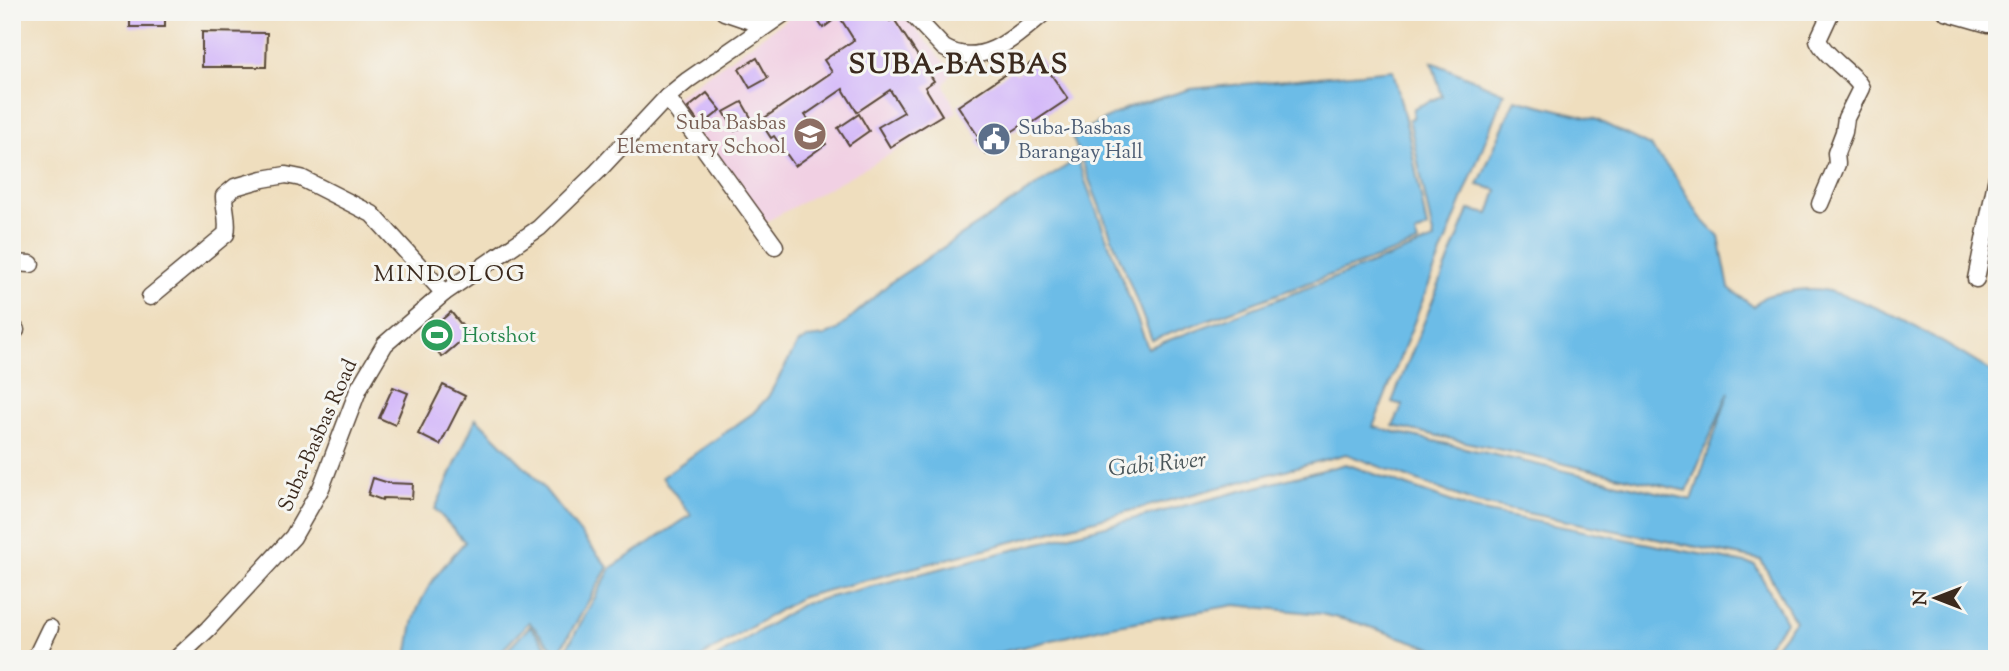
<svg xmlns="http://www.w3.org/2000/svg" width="2009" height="671" viewBox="0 0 2009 671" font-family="'Sorts Mill Goudy',serif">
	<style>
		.built { fill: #f1d0e3 }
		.water { fill: #6cbce7; stroke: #547382; stroke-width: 2 }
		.building { fill: #d1b4f9 }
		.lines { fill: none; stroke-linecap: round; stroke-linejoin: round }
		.minor-casing { stroke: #564536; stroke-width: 19 }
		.minor { stroke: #fff; stroke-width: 16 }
		.labels { text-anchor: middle; stroke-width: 6; stroke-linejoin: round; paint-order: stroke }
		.education-label { font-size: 21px; fill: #785e54; stroke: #f6f6f2; text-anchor: end }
		.service-label { font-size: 21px; fill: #4e5e75; stroke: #f6f6f2; text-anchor: start }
		.leisure-label { font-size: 21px; fill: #27864d; stroke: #f6f6f2; text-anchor: start }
		.street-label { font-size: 21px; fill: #3b2a1e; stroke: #f6f6f2 }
		.neighbourhood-label { font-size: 23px; letter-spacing: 2px; fill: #3b2a1e; stroke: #f6f6f2 }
		.water-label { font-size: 23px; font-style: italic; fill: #4a565a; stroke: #f6f6f2 }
		.district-label { font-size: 28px; font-weight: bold; letter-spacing: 2px; fill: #3b2a1e; stroke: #f6f6f2 }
	</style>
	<rect width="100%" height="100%" fill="#f6f6f2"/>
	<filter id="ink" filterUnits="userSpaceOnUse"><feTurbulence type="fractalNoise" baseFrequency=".0143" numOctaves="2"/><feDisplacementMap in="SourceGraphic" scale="14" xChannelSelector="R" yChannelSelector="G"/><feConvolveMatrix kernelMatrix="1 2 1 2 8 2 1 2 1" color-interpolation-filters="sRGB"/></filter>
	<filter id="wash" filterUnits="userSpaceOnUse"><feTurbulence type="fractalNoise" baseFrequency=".00686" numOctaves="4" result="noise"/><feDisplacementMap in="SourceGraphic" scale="28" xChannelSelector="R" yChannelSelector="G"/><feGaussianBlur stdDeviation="1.57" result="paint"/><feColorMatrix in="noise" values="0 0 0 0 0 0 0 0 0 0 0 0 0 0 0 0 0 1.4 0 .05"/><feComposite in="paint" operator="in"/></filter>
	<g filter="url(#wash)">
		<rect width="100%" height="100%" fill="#efdebe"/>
		<!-- built -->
		<polygon class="built" points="797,12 901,12 952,71 944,85 957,112 887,156 762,224 673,99"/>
		<!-- water -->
		<g class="water">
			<path d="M 1432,62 L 1504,93 L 1373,427 L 1692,500 L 1729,392 L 1687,491 L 1393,426 L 1403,405 L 1392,402 L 1469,210 L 1489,214 L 1497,190 L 1478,185 L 1515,99 L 1595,119 L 1650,146 L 1675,176 L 1700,217 L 1719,237 L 1729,288 L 1754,307 C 1763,294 1770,295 1785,292 C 1799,289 1814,287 1828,291 C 1886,305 1946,344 1997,375 L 1997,659 L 1765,659 L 1795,621 L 1761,560 L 1477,503 L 1346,454 L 802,597 L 697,659 L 561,659 L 611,568 L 691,515 L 662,477 L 753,413 L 768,397 L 798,343 L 808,338 L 825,336 L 837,330 L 891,282 L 1077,159 L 1148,348 L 1434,240 L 1409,119 L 1413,118 L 1414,108 L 1442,96 Z"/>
			<polygon points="1393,70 1408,131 1427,228 1415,234 1418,243 1152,340 1072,136 1129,107 1191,89"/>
			<path d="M 476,418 L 534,476 L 608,567 L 558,654 L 529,622 L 494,659 L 406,659 C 410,646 410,633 414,620 C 423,588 443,566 465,542 L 435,509 Z"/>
			<polygon points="1346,464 1472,509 1755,565 1786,622 1756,659 1465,659 1358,623 1321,614 1235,605 1106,627 973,659 714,659 803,604"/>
			<polygon points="530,626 557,659 499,659"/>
		</g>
		<g id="blocks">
			<!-- building -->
			<g class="building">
				<rect x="130" y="12" width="35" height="15"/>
				<polygon points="812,12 884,12 890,21 894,19 934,81 925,87 942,115 890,147 878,127 904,112 890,90 857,112 843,89 805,115 826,144 795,166 774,136 771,138 760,121 832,72 824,60 854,40 839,16 823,28"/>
				<polygon points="202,32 267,33 266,67 202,67"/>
				<polygon points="1039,57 1068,99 1029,125 1027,122 1008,134 1010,138 986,154 977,140 980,139 958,106 1013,69 1016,74"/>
				<polygon points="757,58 768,78 750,88 739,69"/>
				<polygon points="707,93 721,110 701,126 688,108"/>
				<polygon points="742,102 753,121 735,131 724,112"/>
				<polygon points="859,114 869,131 849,145 838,128"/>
				<polygon points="451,312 469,334 442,357 424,335"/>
				<polygon points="443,385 465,396 440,445 418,434"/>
				<polygon points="393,387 408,393 395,425 379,418"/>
				<polygon points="373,478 389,483 413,484 412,499 383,498 382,500 368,495"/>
			</g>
		</g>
	</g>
	<g filter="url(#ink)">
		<use href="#blocks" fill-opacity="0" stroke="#564536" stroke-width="2"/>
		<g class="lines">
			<defs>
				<g id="minor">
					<polyline points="724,12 765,26"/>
					<path d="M 910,12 L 944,48 C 982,70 1017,35 1045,12"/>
					<polyline points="1946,12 1988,24 1997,24"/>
					<polyline points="667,97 775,246"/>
					<path d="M 1820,204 L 1837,164 L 1836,153 L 1844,132 L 1846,118 L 1861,88 C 1857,76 1825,57 1818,40 L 1831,12"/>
					<polyline points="12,263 31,264"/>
					<polyline points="1976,279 1997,177"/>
					<path d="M 150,297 L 226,234 C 229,221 224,209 224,196 L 235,187 L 263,179 L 286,175 L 301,178 L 372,214 L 444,293"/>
					<polyline points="12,330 16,330"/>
					<polyline points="35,659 50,628"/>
					<polyline points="176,659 208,629 293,537 321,488 359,388 385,344 444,293 539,228 597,172 667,97 688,80 786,12"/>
				</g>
			</defs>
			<!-- minor casing -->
			<use href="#minor" class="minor-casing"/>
			<!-- minor -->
			<use href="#minor" class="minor"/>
		</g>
	</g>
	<!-- icons -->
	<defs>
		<symbol id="school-disc" viewBox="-11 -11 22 22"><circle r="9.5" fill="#8d6e63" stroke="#f6f6f2"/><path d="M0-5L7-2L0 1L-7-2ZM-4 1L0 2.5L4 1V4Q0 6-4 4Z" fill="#fff"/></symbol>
		<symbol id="civic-disc" viewBox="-11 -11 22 22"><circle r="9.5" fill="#5c6f8a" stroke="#f6f6f2"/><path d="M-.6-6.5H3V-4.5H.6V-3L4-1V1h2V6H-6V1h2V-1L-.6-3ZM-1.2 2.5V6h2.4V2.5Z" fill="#fff"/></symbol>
		<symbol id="stadium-disc" viewBox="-11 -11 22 22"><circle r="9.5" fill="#2e9e5b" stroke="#f6f6f2"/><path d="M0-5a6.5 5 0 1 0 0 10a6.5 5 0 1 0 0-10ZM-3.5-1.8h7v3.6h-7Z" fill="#fff"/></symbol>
	</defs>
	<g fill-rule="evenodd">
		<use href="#school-disc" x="791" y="115" width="38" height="38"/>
		<use href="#civic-disc" x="975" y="120" width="38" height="38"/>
		<use href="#stadium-disc" x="418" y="316" width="38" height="38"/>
	</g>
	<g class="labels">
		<!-- education labels -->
		<g class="education-label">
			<text x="786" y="129">Suba Basbas<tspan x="786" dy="24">Elementary School</tspan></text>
		</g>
		<!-- service labels -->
		<g class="service-label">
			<text x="1018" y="134">Suba-Basbas<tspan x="1018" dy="24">Barangay Hall</tspan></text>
		</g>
		<!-- leisure labels -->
		<g class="leisure-label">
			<text x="462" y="342">Hotshot</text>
		</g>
		<!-- street labels -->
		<g class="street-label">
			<text transform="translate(317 435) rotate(-66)" y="7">Suba-Basbas Road</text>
		</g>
		<!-- neighbourhood labels -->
		<g class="neighbourhood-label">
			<text x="450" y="281">MINDOLOG</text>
		</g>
		<!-- water labels -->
		<g class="water-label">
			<text transform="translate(1157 463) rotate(-6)" y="8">Gabi River</text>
		</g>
		<!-- district labels -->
		<g class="district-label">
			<text x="959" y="73">SUBA-BASBAS</text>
		</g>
	</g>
	<!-- margin -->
	<rect width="2009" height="671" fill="none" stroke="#f6f6f2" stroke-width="42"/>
	<!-- north arrow -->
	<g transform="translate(1936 598) rotate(270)" stroke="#f6f6f2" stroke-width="5" paint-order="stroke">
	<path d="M0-5L12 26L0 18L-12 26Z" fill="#3b2a1e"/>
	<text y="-10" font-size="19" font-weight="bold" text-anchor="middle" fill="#3b2a1e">N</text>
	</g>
</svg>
